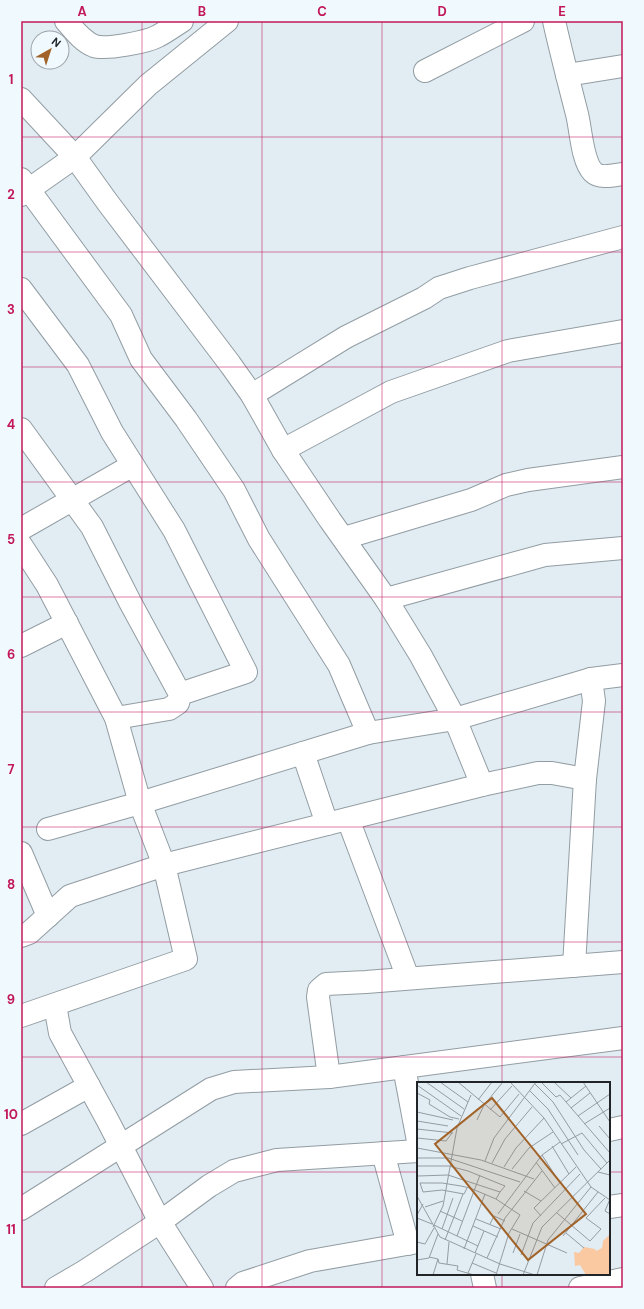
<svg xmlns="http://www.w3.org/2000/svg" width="644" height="1309" viewBox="0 0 644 1309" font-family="'DM Sans',sans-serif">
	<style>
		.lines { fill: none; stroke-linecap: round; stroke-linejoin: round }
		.minor-casing { stroke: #929da3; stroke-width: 24 }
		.minor { stroke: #fff; stroke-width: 22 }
		.grid { fill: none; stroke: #c2185b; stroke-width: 1; stroke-opacity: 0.55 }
		.inset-road { fill: none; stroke: #949ca1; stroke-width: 1 }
		.view { fill: #a26329; fill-opacity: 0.15; stroke: #a26329; stroke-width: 2 }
		.inset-edge { fill: none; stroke: #202427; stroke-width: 2 }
		.neatline { fill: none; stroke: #c2185b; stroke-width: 1.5 }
		.grid-label { font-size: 13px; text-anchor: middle; font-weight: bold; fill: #c2185b }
	</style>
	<rect width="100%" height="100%" fill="#e1ecf3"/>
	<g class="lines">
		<defs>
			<g id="minor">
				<path d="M 66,21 C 74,30 82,41 94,46 C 106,50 147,42 158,36 C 166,32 174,26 182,21"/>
				<path d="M 554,21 C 561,52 569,83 577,114 C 581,130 582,161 593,172 C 600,179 615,175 623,174"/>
				<polyline points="425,71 523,21"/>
				<polyline points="567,75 623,66"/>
				<polyline points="21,99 75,157 108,203 230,364 252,395 283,450 330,520 386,599 421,656 455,719 482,785"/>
				<polyline points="21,179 121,315 141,359 186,419 234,490 259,539 339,665 368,733"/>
				<polyline points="21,195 75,157 148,85 227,21"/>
				<polyline points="21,289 78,365 112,432 174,530 246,672 180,694"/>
				<polyline points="252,395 346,337 424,298 439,288 470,278 623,237"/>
				<polyline points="21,429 92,527 130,602 180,694 178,703 169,709 116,718"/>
				<polyline points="283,450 391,392 508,351 623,331"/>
				<polyline points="21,529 133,465"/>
				<polyline points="344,538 471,500 506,485 528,480 623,467"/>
				<polyline points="21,545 47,585 116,718 140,803 164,865 186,959 21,1016"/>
				<polyline points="386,599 545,555 623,548"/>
				<polyline points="21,646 67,623"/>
				<polyline points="303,753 327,824"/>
				<polyline points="348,819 408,978"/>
				<polyline points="48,829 140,803 368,733 455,719 591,679 623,675"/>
				<polyline points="21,853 48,916"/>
				<polyline points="21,936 29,933 70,896 164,865 482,785 538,773 552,773 585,779"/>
				<polyline points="574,966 585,779 594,701 591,679"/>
				<polyline points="55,1005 60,1033 108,1121 160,1222 202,1288"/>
				<polyline points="404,1067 418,1141"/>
				<polyline points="329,1077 318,997 319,990 326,984 366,982 623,962"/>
				<polyline points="21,1124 89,1086"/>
				<polyline points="609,1130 623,1127"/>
				<polyline points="383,1153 408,1244"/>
				<polyline points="609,1207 623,1205"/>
				<polyline points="21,1209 211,1089 234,1082 329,1077 623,1038"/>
				<polyline points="482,1274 485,1288"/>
				<polyline points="56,1288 85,1271 160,1222 209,1186 234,1171 277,1160 418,1151"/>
				<polyline points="237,1288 243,1283 310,1261 418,1242"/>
				<polyline points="580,1288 623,1279"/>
			</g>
		</defs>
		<!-- minor casing -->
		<use href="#minor" class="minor-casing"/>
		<!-- minor -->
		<use href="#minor" class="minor"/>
	</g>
	<!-- grid -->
	<path class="grid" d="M 142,21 L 142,1288M 262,21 L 262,1288M 382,21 L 382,1288M 502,21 L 502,1083M 21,137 L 623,137M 21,252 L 623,252M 21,367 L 623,367M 21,482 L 623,482M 21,597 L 623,597M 21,712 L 623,712M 21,827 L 623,827M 21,942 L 623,942M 21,1057 L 623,1057M 21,1172 L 418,1172M 609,1172 L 623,1172M 502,1274 L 502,1288"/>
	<!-- overview -->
	<g transform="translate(417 1082)">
		<rect width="193" height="193" fill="#e1ecf3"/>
		<path d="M 193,152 L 193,193 L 169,193 L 163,183 L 158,184 L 157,170 L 162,171 L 167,165 L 178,167 L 179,169 L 185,166 L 186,159 Z" fill="#fac9a1"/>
		<path class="inset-road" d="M 9,0 L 47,27M 23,0 L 51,20M 41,0 L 83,35 L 102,12M 93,0 L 127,36 L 174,105 L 193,118M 124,0 L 139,15 L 143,13 L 193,71M 137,0 L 154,16M 166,0 L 193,40M 118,2 L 136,20 L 167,68 L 184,87M 0,3 L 44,34M 113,9 L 131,27 L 161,73M 0,11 L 13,18 L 12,22 L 33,35 L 42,37M 61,18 L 75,0M 149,20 L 169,4M 154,26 L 173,11M 73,28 L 95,4M 0,30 L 36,38M 161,34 L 193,12M 60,38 L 67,23 L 86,0M 0,39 L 31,44M 167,42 L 193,26M 182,44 L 193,57M 0,47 L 36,51M 0,56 L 29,59 L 35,51M 144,62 L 165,51 L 190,81M 135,64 L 152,92M 0,66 L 64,78 L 117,97M 125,73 L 143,60M 0,76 L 31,76 L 103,100M 68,79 L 77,56 L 119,0M 119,80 L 138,106M 75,81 L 88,57 L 115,25M 0,84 L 32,84 L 51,89 L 88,104 L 83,110M 87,85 L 99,66 L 127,36M 95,87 L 112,66 L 136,50M 181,90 L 193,93M 31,93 L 83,110 L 79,117M 1,94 L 31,93M 50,106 L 47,112 L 25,108 L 6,110 L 3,101 L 25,101 L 44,104 L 53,106 L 79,117 L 103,133 L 92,151 L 79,193M 107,109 L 124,119M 0,114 L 23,155 L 83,182 L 118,193M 193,117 L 188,129 L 193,132M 8,125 L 26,119M 23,129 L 45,139M 140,131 L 173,159 L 184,147 L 169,136 L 188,116M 81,132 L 125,73 L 143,101M 0,133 L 6,122M 124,134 L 117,126 L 159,85M 0,136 L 15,142M 59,137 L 84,147M 73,142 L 77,134 L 88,139M 17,143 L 61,164M 56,144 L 81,155M 16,145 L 26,124 L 40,46 L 54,13M 25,147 L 36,116M 95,147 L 150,171M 149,151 L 167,166M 40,154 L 63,93M 146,154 L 181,110M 28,158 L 46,112M 0,160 L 8,162 L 17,146M 47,167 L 68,112M 58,171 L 67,149M 96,171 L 103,152M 104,173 L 116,141 L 163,92M 12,175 L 21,177 L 22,181 L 41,184 L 40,188 L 57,193M 70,176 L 88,136 L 125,89M 0,178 L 12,176 L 21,152M 55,181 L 79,191M 30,182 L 32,160M 51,191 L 59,172M 16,193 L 21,177M 106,193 L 125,145 L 193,78M 120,193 L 131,158 L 174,105"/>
		<path class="view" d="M 75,16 L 169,132 L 111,178 L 18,62 Z"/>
		<rect width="193" height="193" class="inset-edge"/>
	</g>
	<!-- border -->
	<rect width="644" height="1309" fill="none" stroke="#f0f9fe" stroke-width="44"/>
	<!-- north arrow -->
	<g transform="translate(50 50) rotate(39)"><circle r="19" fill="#f0f9fe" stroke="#9da4a8"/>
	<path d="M0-3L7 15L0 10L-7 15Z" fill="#a26329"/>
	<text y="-6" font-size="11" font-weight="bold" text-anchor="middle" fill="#202427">N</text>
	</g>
	<rect x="22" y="22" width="600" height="1265" class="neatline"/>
	<g class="grid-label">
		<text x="82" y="16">A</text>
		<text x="202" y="16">B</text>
		<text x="322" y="16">C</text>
		<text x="442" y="16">D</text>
		<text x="562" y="16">E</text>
		<text x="11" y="84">1</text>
		<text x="11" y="199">2</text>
		<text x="11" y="314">3</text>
		<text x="11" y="429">4</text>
		<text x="11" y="544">5</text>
		<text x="11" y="659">6</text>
		<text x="11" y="774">7</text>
		<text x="11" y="889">8</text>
		<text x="11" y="1004">9</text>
		<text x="11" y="1119">10</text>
		<text x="11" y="1234">11</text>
	</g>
</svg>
